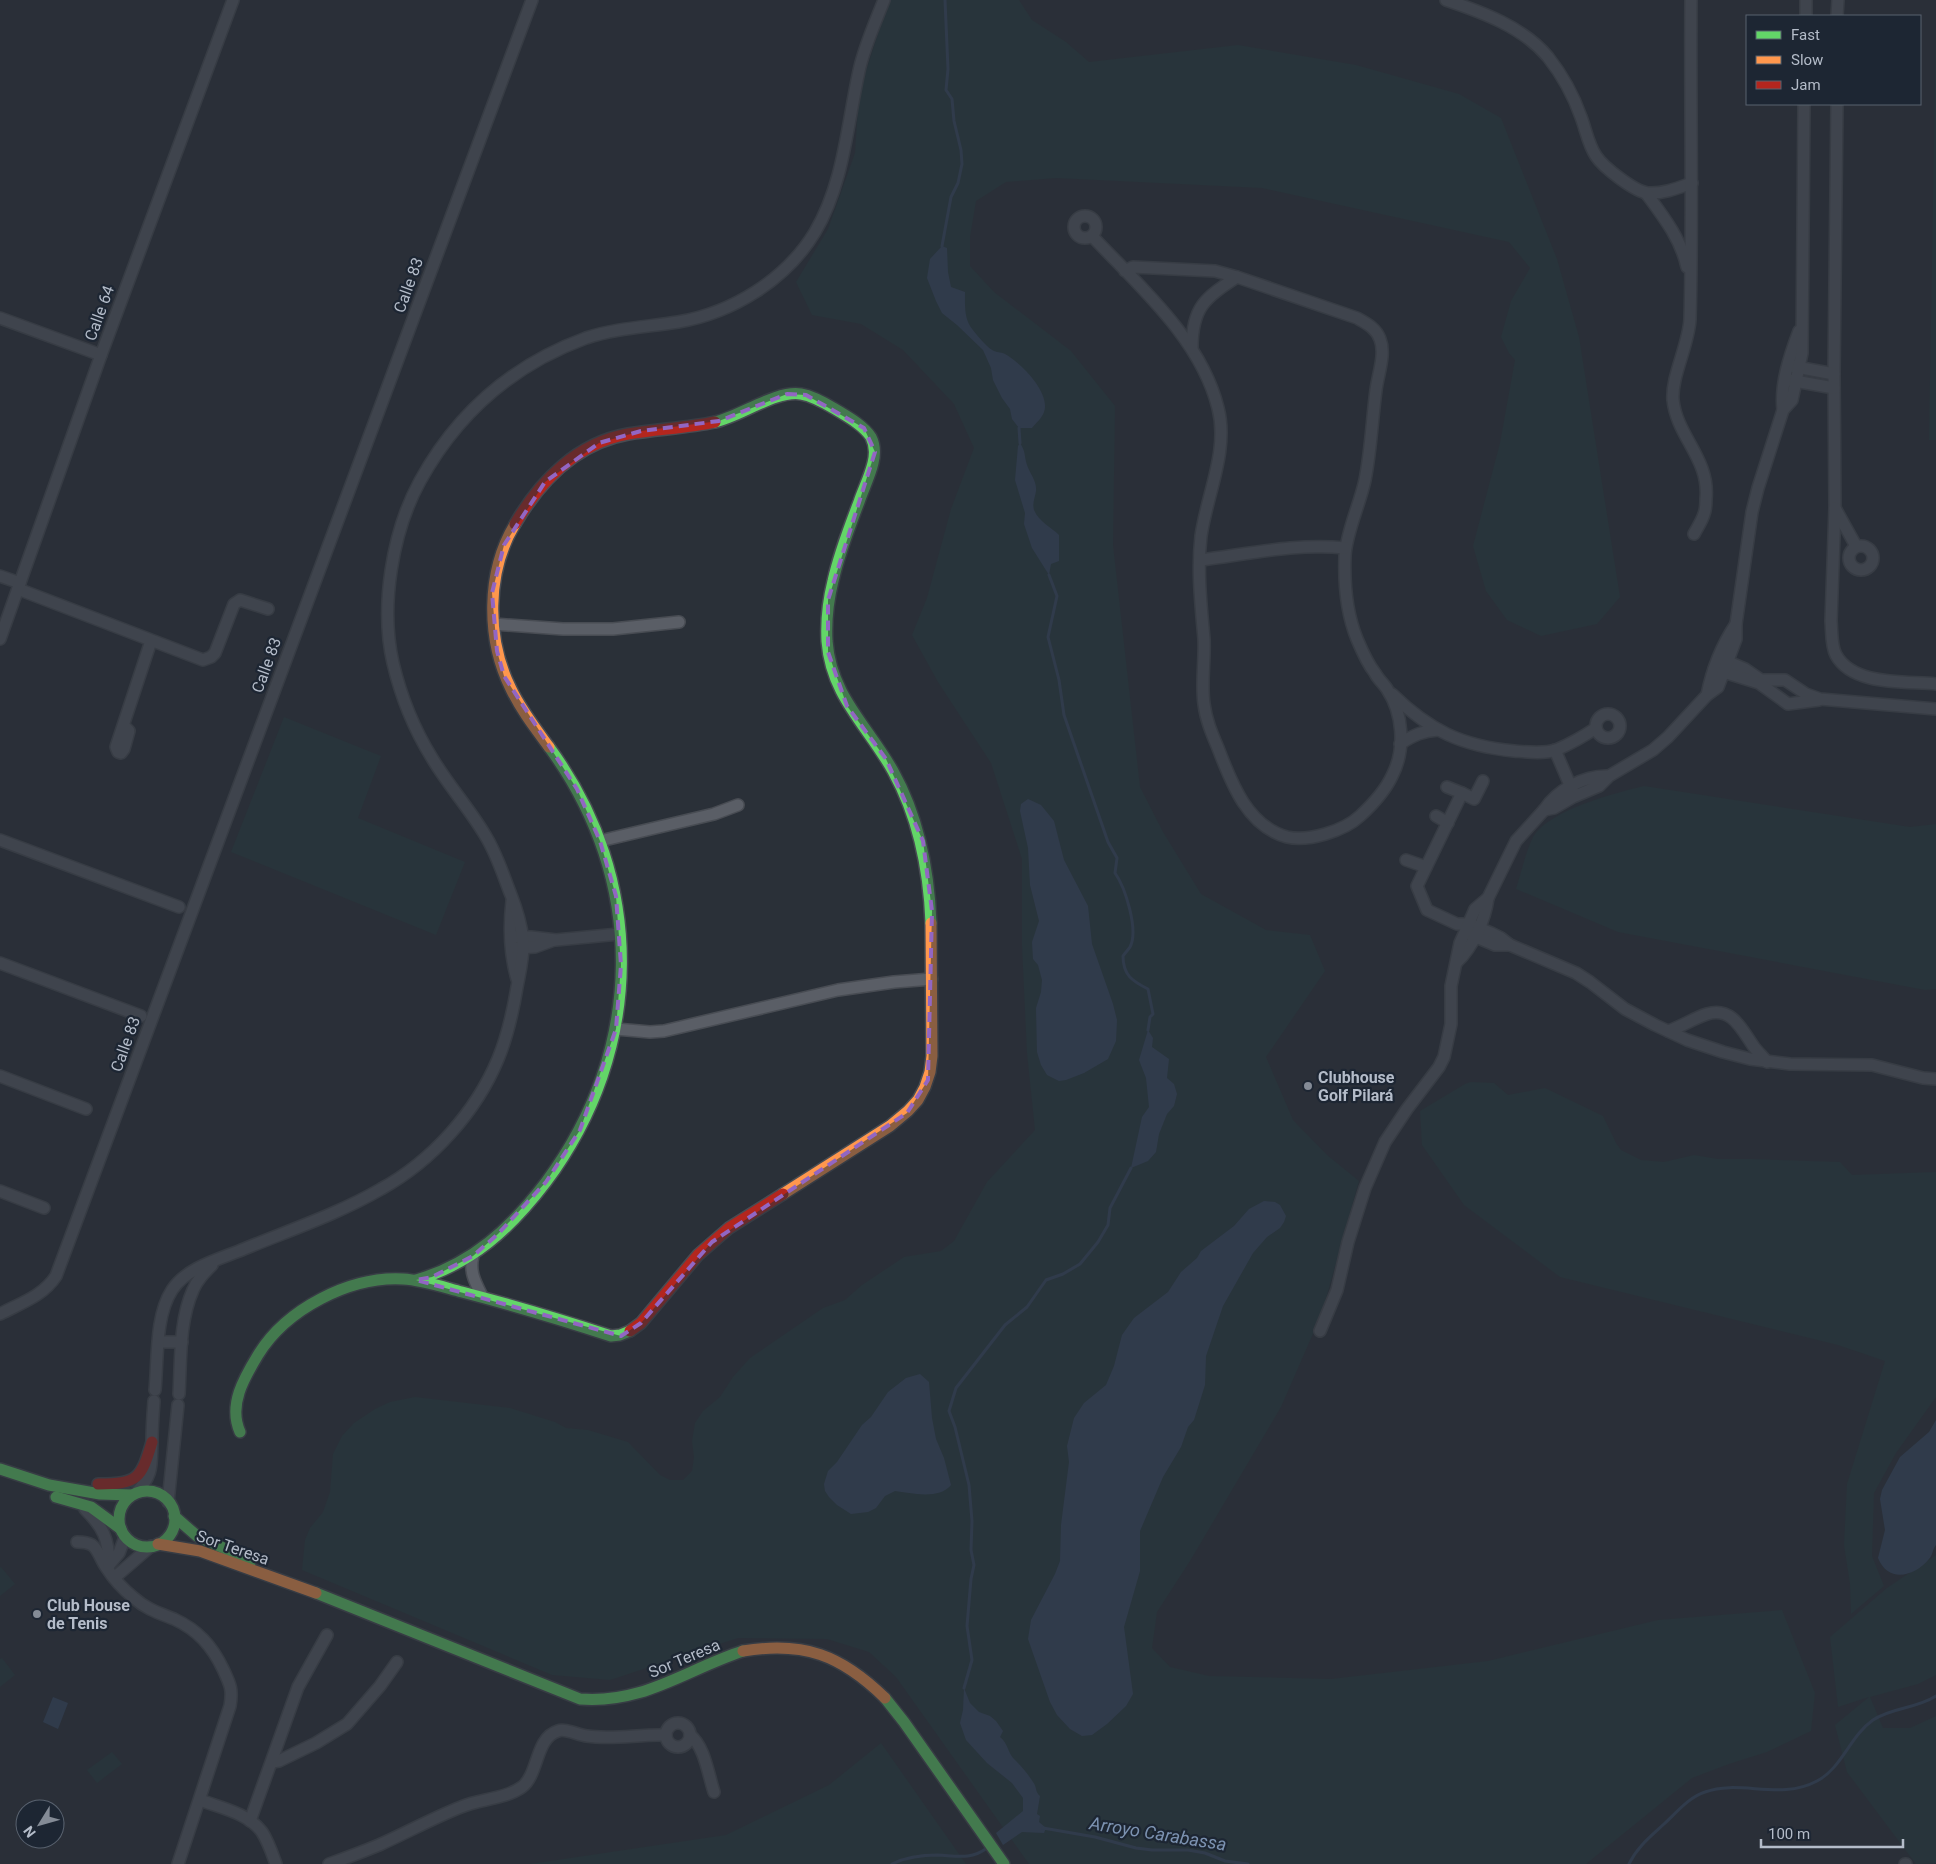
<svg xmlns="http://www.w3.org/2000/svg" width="1936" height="1864" viewBox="0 0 1936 1864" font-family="Roboto,sans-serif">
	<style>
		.green { fill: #273a3e }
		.water { fill: #384963 }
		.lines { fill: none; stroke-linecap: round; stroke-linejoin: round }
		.stream { stroke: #384963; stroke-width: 3 }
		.street-casing { stroke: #484c53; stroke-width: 14 }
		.fast-casing { stroke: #484c53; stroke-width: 14 }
		.slow-casing { stroke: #484c53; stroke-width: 14 }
		.jam-casing { stroke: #484c53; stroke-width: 14 }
		.street { stroke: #5a5e66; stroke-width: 11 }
		.fast { stroke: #63d668; stroke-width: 11 }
		.slow { stroke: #ff974d; stroke-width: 11 }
		.jam { stroke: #b3261e; stroke-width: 11 }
		.marked { fill: none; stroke: #9266c3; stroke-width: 4; stroke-dasharray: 10 6; stroke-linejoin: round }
		.poi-dot { fill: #848b96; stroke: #1d2633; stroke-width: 2 }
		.labels { text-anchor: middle; stroke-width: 4.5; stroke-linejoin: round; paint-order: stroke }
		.street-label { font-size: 16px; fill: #b4bcc9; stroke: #1d2633 }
		.poi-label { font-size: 16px; font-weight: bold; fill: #b4bcc9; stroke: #1d2633; text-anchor: start }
		.water-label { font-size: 18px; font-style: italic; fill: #7c92b1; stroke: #1d2633 }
	</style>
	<rect width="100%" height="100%" fill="#2a3038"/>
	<!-- green -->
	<g class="green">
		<polygon points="889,0 1019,0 1032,20 1066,42 1089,62 1238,45 1356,65 1459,94 1501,118 1557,259 1579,337 1620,597 1597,624 1541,636 1507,620 1486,591 1473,546 1500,443 1515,360 1509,353 1501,337 1511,301 1530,268 1509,242 1262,188 1056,178 1006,182 976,201 970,237 970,266 994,292 1071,351 1115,406 1113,545 1140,787 1163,832 1201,894 1266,930 1310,935 1325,971 1266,1057 1293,1120 1327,1155 1359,1181 1322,1313 1281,1407 1190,1561 1157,1612 1152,1648 1170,1667 1209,1676 1331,1679 1488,1661 1658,1620 1782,1610 1815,1693 1811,1731 1767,1752 1729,1764 1692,1778 1586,1864 1029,1864 896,1677 869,1652 827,1639 738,1638 610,1680 552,1675 302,1570 305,1540 310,1528 323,1512 330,1492 333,1454 342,1436 354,1423 375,1409 390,1402 415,1397 510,1408 555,1422 566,1428 588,1430 628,1442 660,1475 670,1480 683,1480 692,1471 694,1457 692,1441 695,1423 703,1411 720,1397 733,1377 750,1358 823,1308 845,1300 862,1285 904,1257 941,1251 954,1241 987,1182 1035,1130 1027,1053 1022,946 1022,859 991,763 938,682 912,635 927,598 951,509 974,448 954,404 903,350 861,324 812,315 796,282 828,229 855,153 859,92"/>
		<polygon points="1936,22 1936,440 1929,440"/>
		<polygon points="284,717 381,756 358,818 465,862 436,935 231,852"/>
		<path d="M 1644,786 L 1910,827 L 1936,824 L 1936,989 L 1925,990 L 1618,932 L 1516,889 C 1521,873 1526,851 1533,837 C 1549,810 1615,793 1644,786 Z"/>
		<polygon points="1471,1082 1494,1083 1508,1095 1545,1088 1603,1116 1616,1143 1621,1150 1641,1160 1664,1162 1694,1155 1718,1159 1752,1159 1840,1162 1852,1175 1936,1172 1936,1397 1896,1453 1874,1493 1872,1556 1884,1586 1851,1614 1850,1584 1844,1545 1847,1484 1885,1361 1838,1345 1560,1277 1464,1205 1422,1145 1420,1111 1465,1084"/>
		<polygon points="1936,1555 1936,1675 1918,1684 1870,1697 1883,1728 1910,1728 1936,1716 1936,1863 1916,1864 1847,1772 1835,1725 1869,1697 1838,1707 1830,1637 1887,1588"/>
		<polygon points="1,1567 15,1584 0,1596 0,1568"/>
		<polygon points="2,1658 15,1675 0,1687 0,1659"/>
		<polygon points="881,1743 966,1864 530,1864 726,1835 829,1785"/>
		<polygon points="112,1752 122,1764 97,1783 87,1770"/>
	</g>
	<!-- water -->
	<g class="water">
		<path d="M 942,246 L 947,248 L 948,272 L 951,287 L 965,292 C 965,303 964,316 970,326 C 975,333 987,348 994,351 C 998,353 1002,352 1005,354 C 1021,363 1051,393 1044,412 C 1042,418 1036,423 1032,428 L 1019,428 L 1012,419 L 1010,409 L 1002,398 L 993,380 L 991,368 L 983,350 L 957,325 L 942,313 L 936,301 L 927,278 L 930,259 Z"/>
		<path d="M 1020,443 C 1026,452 1024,456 1027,465 C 1030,474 1037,481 1036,491 C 1035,498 1032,503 1034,510 C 1039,522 1051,527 1059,535 L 1059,561 L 1051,564 L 1049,575 L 1032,548 L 1024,524 L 1025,513 L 1015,480 L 1018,446 Z"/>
		<polygon points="1028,799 1041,805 1054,821 1064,860 1088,906 1092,944 1113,1004 1117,1020 1116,1041 1108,1059 1084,1073 1066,1080 1059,1081 1047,1075 1041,1065 1037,1052 1036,1008 1041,992 1042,980 1038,965 1033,959 1032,942 1039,921 1030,885 1028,848 1020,811 1021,804"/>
		<polygon points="1148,1030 1153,1038 1152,1047 1169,1059 1167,1078 1174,1084 1177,1094 1174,1106 1167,1114 1159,1134 1156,1152 1148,1161 1131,1168 1142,1117 1149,1107 1146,1078 1139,1060"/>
		<polygon points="1264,1201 1275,1202 1280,1205 1286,1216 1284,1222 1280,1228 1267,1237 1253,1253 1223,1306 1206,1356 1205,1385 1194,1420 1188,1427 1181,1447 1163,1477 1140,1531 1140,1571 1124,1627 1133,1694 1126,1706 1107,1724 1092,1735 1082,1736 1070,1729 1057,1715 1050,1702 1028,1639 1031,1620 1055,1574 1060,1561 1061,1525 1069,1462 1067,1446 1074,1418 1084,1403 1106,1385 1114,1366 1122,1335 1134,1318 1168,1292 1181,1272 1197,1258 1201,1251 1234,1226 1249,1209"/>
		<path d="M 920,1374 L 929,1382 L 932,1418 L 936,1439 L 944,1458 L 951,1485 C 939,1500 911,1493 895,1491 L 885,1496 L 876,1508 L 868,1512 L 851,1514 L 837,1505 L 829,1497 L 825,1491 L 824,1484 L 828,1471 L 837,1462 L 862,1425 L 871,1417 L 888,1392 L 906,1378 Z"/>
		<path d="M 1936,1420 L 1936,1545 C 1932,1550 1933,1555 1929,1559 C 1914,1577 1888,1583 1878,1558 L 1885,1530 L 1880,1499 L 1882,1490 L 1900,1457 L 1929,1432 Z"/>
		<path d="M 964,1688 L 970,1703 L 979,1712 L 990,1716 L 996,1721 L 1003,1731 L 1000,1737 C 1008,1743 1008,1754 1015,1760 C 1022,1767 1028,1774 1033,1782 C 1037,1787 1035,1792 1040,1796 L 1037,1814 L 1040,1816 L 1039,1822 L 1046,1828 L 1044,1833 L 1022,1832 L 1003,1845 L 996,1833 L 1023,1811 L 1023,1798 L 1012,1783 L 987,1763 L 966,1740 L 960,1723 L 963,1710 Z"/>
		<polygon points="53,1697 68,1703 58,1729 43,1722"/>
	</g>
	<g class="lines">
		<!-- stream -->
		<g class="stream">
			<polyline points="942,246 951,197 958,183 962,164 961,150 954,121 952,99 946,90 948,69 945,0"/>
			<polyline points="1019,428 1020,443"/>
			<path d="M 1049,575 L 1057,596 L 1048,637 L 1059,680 L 1064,715 L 1108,842 L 1117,858 L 1115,873 C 1125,887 1139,930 1130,947 C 1128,950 1125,953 1123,956 C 1123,975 1132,981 1148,989 L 1153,1014 L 1150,1017 L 1148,1030"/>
			<polyline points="964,1688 972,1660 967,1626 971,1579 974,1565 971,1550 972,1521 969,1485 955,1427 949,1411 956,1388 1005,1325 1027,1307 1046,1280 1063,1274 1080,1264 1098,1242 1108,1225 1110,1208 1131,1168"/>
			<polyline points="1043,1828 1095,1837 1136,1848 1152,1850 1188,1850 1205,1853 1225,1861 1248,1864"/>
			<path d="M 892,1864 C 906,1857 923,1855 938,1855 C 957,1856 971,1860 987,1848"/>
			<path d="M 1629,1864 C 1637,1847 1651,1836 1664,1824 C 1676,1813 1689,1797 1705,1792 C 1740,1779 1780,1801 1817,1781 C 1842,1768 1850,1736 1873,1720 C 1892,1707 1916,1709 1936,1696"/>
		</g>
		<defs>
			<g id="street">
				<path d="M 1446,0 C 1482,12 1523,27 1548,57 C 1563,76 1573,94 1581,117 C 1586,130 1588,144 1596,156 C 1603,167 1635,192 1648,193 C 1663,194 1678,188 1692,183"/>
				<path d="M 1691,0 C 1690,106 1693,212 1690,319 C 1689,344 1671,377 1673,400 C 1677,437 1710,459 1706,499 C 1706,504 1706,509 1704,514 C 1702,521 1697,528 1694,534"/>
				<polyline points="1806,0 1806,16"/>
				<polyline points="1837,16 1838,0"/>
				<polyline points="1837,104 1834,374 1835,508 1856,546"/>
				<path d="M 1646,193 C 1663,216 1681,239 1687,267"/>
				<circle cx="1085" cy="227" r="11"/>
				<path d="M 1092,236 C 1139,286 1201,339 1218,408 C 1229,450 1207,494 1201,536 C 1197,570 1201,605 1204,639 C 1205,661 1201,683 1204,704 C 1206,720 1212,734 1218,748 C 1231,782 1247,826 1287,837 C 1308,842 1344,831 1360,816 C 1372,805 1385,791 1392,776 C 1406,749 1403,713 1387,689 C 1383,683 1378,679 1375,673 C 1367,663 1362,651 1357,639 C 1346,612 1344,584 1345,556 C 1346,533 1360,504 1365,480 C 1371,450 1372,420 1376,390 C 1378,374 1386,354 1380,339 C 1376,328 1366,323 1357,318 L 1237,277 L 1215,271 L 1133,267 L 1125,271"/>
				<polyline points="0,318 101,355"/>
				<path d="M 1192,348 C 1192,307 1205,298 1237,277"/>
				<polyline points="1791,366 1834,374"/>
				<polyline points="1789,380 1834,388"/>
				<path d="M 1783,410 C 1780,384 1790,355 1799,331"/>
				<path d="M 1835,508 L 1831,621 C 1832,632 1831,646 1836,655 C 1853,686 1905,681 1936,684"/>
				<circle cx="1861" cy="558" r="12"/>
				<path d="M 1200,560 C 1249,554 1296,543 1345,548"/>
				<polyline points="0,576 20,583"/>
				<polyline points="18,589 203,660 211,657 215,653 234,604 240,600 268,609"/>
				<polyline points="494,624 563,629 613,629 679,622"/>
				<polyline points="0,639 101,355 233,0"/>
				<polyline points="1719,658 1745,669 1761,680 1785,680 1806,694 1820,699 1936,709"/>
				<polyline points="1714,669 1759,683 1788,704 1819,700"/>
				<path d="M 1392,694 C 1430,731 1462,746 1514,751 C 1527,752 1543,754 1556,750 C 1570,744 1584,736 1596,728"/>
				<path d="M 1707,695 C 1712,670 1722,645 1736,624"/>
				<circle cx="1608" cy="726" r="12"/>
				<polyline points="124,726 129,731 124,749 121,753 118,752 116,747 151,641"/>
				<path d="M 1400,744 C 1413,735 1423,731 1438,730"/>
				<polyline points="1555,750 1573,792"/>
				<path d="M 1609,776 C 1584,775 1557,790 1544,810 L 1554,808 L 1573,797 L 1599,786 L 1609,776 L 1653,750 L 1668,737 L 1707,695 L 1718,687 L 1736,639 L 1736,624 L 1752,512 L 1758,488 L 1783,410 L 1792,400 L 1802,353 L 1804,104"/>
				<polyline points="1447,787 1462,793 1417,886 1427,910 1457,924 1469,924 1491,933 1501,938 1510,945 1576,973 1590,982 1625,1009 1655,1025 1687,1040 1723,1052 1750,1059 1790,1064 1872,1065 1923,1078 1936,1079"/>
				<polyline points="1462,793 1474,799 1483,781"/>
				<polyline points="1436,816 1448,823"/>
				<polyline points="0,840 179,907"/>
				<polyline points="600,841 714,814 738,805"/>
				<polyline points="1406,860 1426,867"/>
				<path d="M 512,901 C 509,927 510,955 517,979"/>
				<polyline points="1469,934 1495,945 1510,945"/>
				<polyline points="511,937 531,937 556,940 619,934"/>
				<polyline points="516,948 535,947 554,940"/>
				<path d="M 1457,962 C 1473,947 1485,920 1488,898"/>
				<polyline points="0,963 141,1016"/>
				<polyline points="616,1029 650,1032 664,1031 838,990 894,982 932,979"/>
				<path d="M 1668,1031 C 1681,1027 1694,1018 1707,1014 C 1732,1006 1742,1030 1754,1047 C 1758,1052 1763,1057 1767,1062"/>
				<polyline points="0,1076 86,1109"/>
				<polyline points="0,1191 44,1208"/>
				<path d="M 473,1256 C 469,1271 475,1282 482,1296"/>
				<path d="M 0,1314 C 21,1303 43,1296 56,1276 L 532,0"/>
				<polyline points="1320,1331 1337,1290 1348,1242 1365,1188 1385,1142 1407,1109 1439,1067 1444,1057 1451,1024 1451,986 1460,943 1465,932 1475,909 1488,898 1516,841 1544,810"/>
				<polyline points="159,1342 182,1342"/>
				<path d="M 155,1390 C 158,1359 155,1316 172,1290 C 187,1267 220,1259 244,1249 C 290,1230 338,1214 381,1189 C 432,1161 476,1112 498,1059 C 508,1035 513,1011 517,987 C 520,971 524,956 523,940 C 521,924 517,910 511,895 C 503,875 497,854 485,835 C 469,808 448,785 432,758 C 414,729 401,697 393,663 C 380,607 392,532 420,481 C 458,412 512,365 586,338 C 616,328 647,327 678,322 C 732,313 786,280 815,232 C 844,183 847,125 859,71 C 864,47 875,23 884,0"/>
				<path d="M 179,1394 C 181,1360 179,1321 193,1290 C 197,1280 204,1273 212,1265"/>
				<path d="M 135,1494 C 154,1475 151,1465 152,1440 C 152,1427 153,1414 154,1401"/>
				<polyline points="168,1502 178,1405"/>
				<path d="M 85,1509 C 103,1527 109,1539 109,1565"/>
				<path d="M 77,1542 C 82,1542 87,1542 92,1545 C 98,1549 101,1560 106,1567 C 113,1578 124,1590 134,1598 C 146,1609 159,1613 174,1619 C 198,1630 212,1646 223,1669 C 230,1684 233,1689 230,1706 L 178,1864"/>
				<polyline points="109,1565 119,1553 125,1537"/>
				<polyline points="114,1578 151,1546"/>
				<circle cx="678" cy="1735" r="12"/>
				<path d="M 690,1735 C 705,1747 708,1774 714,1792"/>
				<polyline points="272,1762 279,1761 316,1743 347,1724 380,1686 397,1662"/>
				<path d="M 200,1800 C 221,1808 248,1813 262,1832 C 268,1841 272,1853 276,1864"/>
				<polyline points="250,1821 298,1687 327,1635"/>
				<path d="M 329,1864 C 346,1858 362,1852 379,1845 C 406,1833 433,1818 461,1807 C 480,1799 505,1799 522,1787 C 539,1774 535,1738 558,1731 C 565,1728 578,1735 587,1736 C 613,1740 639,1734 666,1735"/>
				<polyline points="1905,1864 1906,1864"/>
			</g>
			<g id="fast">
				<path d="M 715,422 C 741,416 776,390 801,394 C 813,396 825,403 835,409 C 848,417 863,425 871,437 C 875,445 875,455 873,463 C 870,476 863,490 859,502 C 849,528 839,554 833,581 C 828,601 826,621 827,641 C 831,696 868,726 893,771 C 919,818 929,870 931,923"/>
				<path d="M 416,1280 C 472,1264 511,1228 546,1182 C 645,1049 647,880 549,747"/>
				<path d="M 240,1432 C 228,1405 244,1378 258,1355 C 286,1309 350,1276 403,1279 C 423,1280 443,1287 462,1292 C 512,1305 562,1320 611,1336 L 620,1335 L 630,1331"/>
				<polyline points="0,1469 49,1485 100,1494 132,1495"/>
				<circle cx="147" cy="1519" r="28"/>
				<polyline points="56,1497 91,1507 121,1529"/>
				<polyline points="174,1516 197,1536 237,1554 250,1563"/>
				<path d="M 316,1593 L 580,1699 C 644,1704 685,1670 743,1651"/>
				<polyline points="885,1698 904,1722 1004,1864"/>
			</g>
			<g id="slow">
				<path d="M 515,524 C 486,572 486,639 511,689 C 521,710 535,728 549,747"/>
				<polyline points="783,1194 890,1126 908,1111 918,1100 925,1087 930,1072 932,1056 931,923"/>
				<polyline points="158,1544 200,1551 316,1593"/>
				<path d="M 743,1651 C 804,1641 841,1655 885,1698"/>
			</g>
			<g id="jam">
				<path d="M 515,524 C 540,481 577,443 628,434 C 657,429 687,428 715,422"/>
				<polyline points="630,1331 641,1323 698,1255 729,1228 783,1194"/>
				<path d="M 98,1484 C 138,1484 141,1479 152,1442"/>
			</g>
		</defs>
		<!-- street casing -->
		<use href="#street" class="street-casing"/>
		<!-- fast casing -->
		<use href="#fast" class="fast-casing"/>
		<!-- slow casing -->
		<use href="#slow" class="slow-casing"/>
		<!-- jam casing -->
		<use href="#jam" class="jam-casing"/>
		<!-- street -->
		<use href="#street" class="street"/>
		<!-- fast -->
		<use href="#fast" class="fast"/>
		<!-- slow -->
		<use href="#slow" class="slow"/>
		<!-- jam -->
		<use href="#jam" class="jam"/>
	</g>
	<!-- marked area -->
	<path d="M0 0H1936V1864H0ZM 787,394 L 806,395 L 864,428 L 875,452 L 828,600 L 828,652 L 847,706 L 886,759 L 923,841 L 932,911 L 928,1080 L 907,1113 L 712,1242 L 641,1323 L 621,1336 L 416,1280 L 432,1277 L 473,1256 L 498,1234 L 546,1182 L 580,1130 L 616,1029 L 621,965 L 616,896 L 600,841 L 577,789 L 504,676 L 497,651 L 492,593 L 504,545 L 545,482 L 599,443 L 641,431 L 719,421 Z" fill="#2a3038" fill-opacity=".55" fill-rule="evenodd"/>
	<path class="marked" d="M 787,394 L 806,395 L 864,428 L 875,452 L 828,600 L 828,652 L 847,706 L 886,759 L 923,841 L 932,911 L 928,1080 L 907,1113 L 712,1242 L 641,1323 L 621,1336 L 416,1280 L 432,1277 L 473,1256 L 498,1234 L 546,1182 L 580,1130 L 616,1029 L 621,965 L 616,896 L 600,841 L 577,789 L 504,676 L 497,651 L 492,593 L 504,545 L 545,482 L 599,443 L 641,431 L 719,421 Z"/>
	<!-- markers -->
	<g class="poi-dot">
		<circle cx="1308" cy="1086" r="5"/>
		<circle cx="37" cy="1614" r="5"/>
	</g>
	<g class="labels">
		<!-- street labels -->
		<g class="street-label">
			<text transform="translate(408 285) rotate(-70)" y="6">Calle 83</text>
			<text transform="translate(99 313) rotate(-70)" y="6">Calle 64</text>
			<text transform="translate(266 665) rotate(-70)" y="6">Calle 83</text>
			<text transform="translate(125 1044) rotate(-70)" y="6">Calle 83</text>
			<text transform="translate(233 1547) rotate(19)" y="6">Sor Teresa</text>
			<text transform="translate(684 1658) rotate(-23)" y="6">Sor Teresa</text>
		</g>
		<!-- poi labels -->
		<g class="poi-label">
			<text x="1318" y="1083">Clubhouse<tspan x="1318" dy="18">Golf Pilará</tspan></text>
			<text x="47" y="1611">Club House<tspan x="47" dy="18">de Tenis</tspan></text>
		</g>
		<!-- water labels -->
		<g class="water-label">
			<text transform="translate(1158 1834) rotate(9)" y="6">Arroyo Carabassa</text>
		</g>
	</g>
	<!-- legend -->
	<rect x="1746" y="15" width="175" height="90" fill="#1d2633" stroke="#59626f"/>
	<rect x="1756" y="31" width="25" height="8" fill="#63d668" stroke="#59626f"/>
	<text x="1791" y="40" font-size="15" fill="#b4bcc9">Fast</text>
	<rect x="1756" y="56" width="25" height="8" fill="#ff974d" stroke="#59626f"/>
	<text x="1791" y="65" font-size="15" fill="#b4bcc9">Slow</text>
	<rect x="1756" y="81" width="25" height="8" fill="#b3261e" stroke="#59626f"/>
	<text x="1791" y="90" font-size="15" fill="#b4bcc9">Jam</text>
	<!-- north arrow -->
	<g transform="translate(40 1824) rotate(233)"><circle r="24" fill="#1d2633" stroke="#59626f"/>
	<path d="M0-4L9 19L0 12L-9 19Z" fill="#848b96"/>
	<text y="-8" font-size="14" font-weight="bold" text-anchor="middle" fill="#b4bcc9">N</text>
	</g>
	<!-- scale -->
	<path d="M1761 1839v8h142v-8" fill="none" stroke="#b4bcc9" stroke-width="2.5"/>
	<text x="1768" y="1839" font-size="15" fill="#b4bcc9" stroke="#1d2633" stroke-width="4" paint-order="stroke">100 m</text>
</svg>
